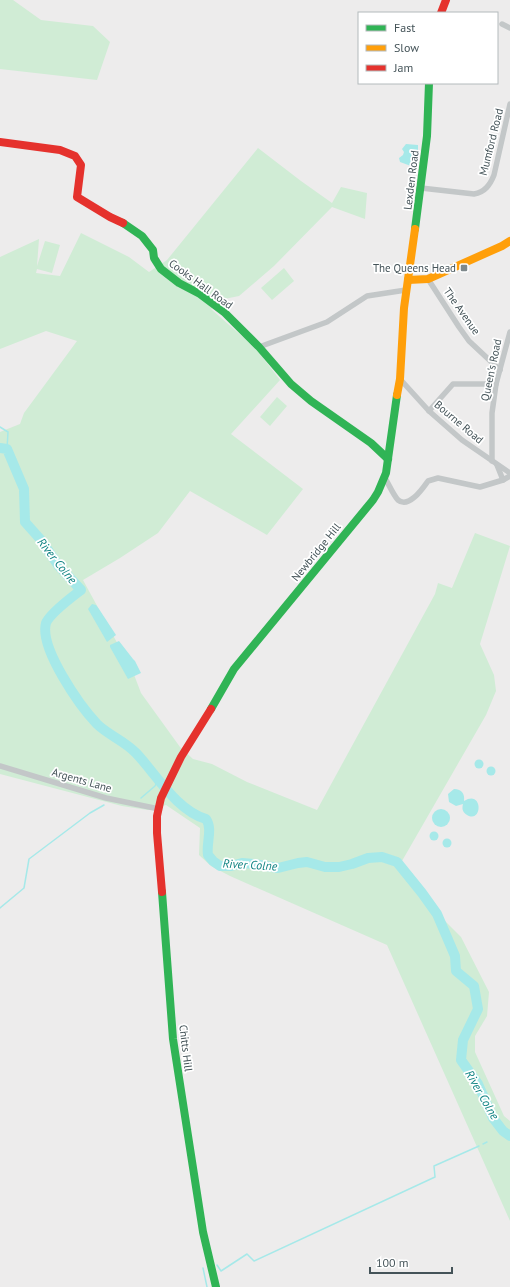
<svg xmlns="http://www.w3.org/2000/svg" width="510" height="1287" viewBox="0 0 510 1287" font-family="'PT Sans',sans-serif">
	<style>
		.green { fill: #d0ecd5 }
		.water { fill: #a6e9e9 }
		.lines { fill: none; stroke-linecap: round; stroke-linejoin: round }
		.stream { stroke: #a6e9e9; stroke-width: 1.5 }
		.river { stroke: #a6e9e9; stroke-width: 10 }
		.street { stroke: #c3c7c8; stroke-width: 5.5 }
		.fast { stroke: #30b455; stroke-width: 8 }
		.slow { stroke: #ff9f0a; stroke-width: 8 }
		.jam { stroke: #e5322d; stroke-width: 8 }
		.poi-dot { fill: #7f898c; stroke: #fff; stroke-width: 1.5 }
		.labels { text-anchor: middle; stroke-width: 3.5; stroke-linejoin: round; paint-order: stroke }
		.street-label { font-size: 11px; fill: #445358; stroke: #fff }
		.poi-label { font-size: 11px; fill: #445358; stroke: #fff; text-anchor: end }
		.water-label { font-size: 12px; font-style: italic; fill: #108383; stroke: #fff }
	</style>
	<rect width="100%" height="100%" fill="#edecec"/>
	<!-- green -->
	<g class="green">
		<polygon points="0,0 13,0 41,20 93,26 110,42 97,80 0,69"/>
		<polygon points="258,148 301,181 332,203 341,187 367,193 365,219 332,207 274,266 239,296 224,299 211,309 244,338 260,354 280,380 231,434 303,489 267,535 190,491 158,533 120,558 83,580 133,672 141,693 180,747 193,759 212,764 247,782 317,810 435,594 438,583 452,588 475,533 510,546 480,644 494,675 496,691 486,715 402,861 444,920 461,937 489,992 487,1016 475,1036 475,1052 504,1116 510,1121 510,1221 387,945 230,876 211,866 199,855 200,828 166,805 148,810 122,806 0,774 0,432 20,424 24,413 77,341 46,331 0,349 0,257 39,239 37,266 45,241 60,245 52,273 37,269 36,273 60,276 81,233 129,257 149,272 167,260"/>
		<polygon points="284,268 294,281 272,300 261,288"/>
		<polygon points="277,397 287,406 270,426 260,417"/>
	</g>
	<!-- water -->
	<g class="water">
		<polygon points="406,144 418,145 418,156 411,166 400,162 399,158 403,155 404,152 402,149"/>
		<polygon points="92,604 96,605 99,609 116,635 107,642 88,609"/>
		<polygon points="119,641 133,659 135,661 141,673 128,679 110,647 110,645"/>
		<circle cx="479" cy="764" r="4.5"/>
		<circle cx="491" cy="771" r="4.5"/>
		<path d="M 454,789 C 462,789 465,794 464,801 C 483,789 483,824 467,815 C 462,812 462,808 463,804 L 456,806 L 449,802 L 448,794 Z"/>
		<circle cx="441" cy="818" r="9"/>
		<circle cx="434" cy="836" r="4.5"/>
		<circle cx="447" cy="843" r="4.5"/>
	</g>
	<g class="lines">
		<!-- stream -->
		<g class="stream">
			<polyline points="0,427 8,432 7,449"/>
			<polyline points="141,798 155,786 158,780"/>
			<polyline points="0,908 24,888 29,859 90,813 104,805"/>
			<polyline points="483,1144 487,1142"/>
			<polyline points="217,1265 221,1271 247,1254 254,1261 435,1177 434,1166 479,1146"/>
			<polyline points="203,1268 207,1287"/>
		</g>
		<!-- river -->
		<path class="river" d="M 0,448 L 7,449 L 24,489 L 25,522 L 41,540 L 58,565 L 81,590 C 72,597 50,613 46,623 C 39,648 80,706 97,724 C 108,735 125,741 136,753 C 156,774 176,810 206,819 C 213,829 206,843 208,855 L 213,861 L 220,866 L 231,866 L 242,863 L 254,864 L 278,868 L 298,863 L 307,862 L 325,867 L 339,867 L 352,864 L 368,858 L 382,857 L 397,862 L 422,893 L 437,914 L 455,956 L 456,971 L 474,986 L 478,1009 L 463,1040 L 461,1060 L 478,1084 L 493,1118 L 503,1131 L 510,1136"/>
		<!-- street -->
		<g class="street">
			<polyline points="502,24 510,28"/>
			<path d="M 421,188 L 474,194 C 485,192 490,185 494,175 L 510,104"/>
			<polyline points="428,279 459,327 469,341 500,370"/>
			<polyline points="259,347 327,322 367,296 406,290"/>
			<polyline points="400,379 429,411 462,440 510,473"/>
			<polyline points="429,411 453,384 496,384"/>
			<polyline points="492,461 492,413 496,384 510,332"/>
			<polyline points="497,465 503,480"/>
			<path d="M 385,478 C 388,483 394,496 398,500 C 409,509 423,488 428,481 L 438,478 L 480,487 L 503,480 L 510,476"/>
			<polyline points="0,766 106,798 159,809"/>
		</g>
		<!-- fast -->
		<g class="fast">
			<polyline points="123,223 142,236 153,250 154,258 161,269 179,283 200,294 224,312 259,347 291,384 311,401 371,443 388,459"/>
			<polyline points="415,229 427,136 429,83"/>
			<polyline points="211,709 234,669 373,500 378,492 386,473 397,395"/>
			<polyline points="162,892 173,1039 203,1232 216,1287"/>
		</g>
		<!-- slow -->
		<g class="slow">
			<polyline points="408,280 428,279 502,246 510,241"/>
			<polyline points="397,395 400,379 404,308 415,229"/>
		</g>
		<!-- jam -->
		<g class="jam">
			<polyline points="441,13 446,0"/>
			<polyline points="0,142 60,150 75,156 81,165 77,197 110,217 123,223"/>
			<polyline points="162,892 157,833 157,816 161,798 181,757 211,709"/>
		</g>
	</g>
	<!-- markers -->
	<rect class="poi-dot" x="460" y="264" width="8" height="8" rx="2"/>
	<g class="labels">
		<!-- street labels -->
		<g class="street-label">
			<text transform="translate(491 142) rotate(-76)" y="4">Mumford Road</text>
			<text transform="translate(411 180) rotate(-83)" y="4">Lexden Road</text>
			<text transform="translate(201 284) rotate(36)" y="4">Cooks Hall Road</text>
			<text transform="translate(462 311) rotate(55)" y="4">The Avenue</text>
			<text transform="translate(491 370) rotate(-78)" y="4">Queen's Road</text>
			<text transform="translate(459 422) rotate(40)" y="4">Bourne Road</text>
			<text transform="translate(316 552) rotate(-51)" y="4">Newbridge Hill</text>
			<text transform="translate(82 780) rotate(16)" y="4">Argents Lane</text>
			<text transform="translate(186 1048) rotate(83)" y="4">Chitts Hill</text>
		</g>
		<!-- poi labels -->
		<g class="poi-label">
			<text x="456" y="272">The Queens Head</text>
		</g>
		<!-- water labels -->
		<g class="water-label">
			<text transform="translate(57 561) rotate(51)" y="4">River Colne</text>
			<text transform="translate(250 865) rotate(3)" y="4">River Colne</text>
			<text transform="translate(482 1095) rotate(60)" y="4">River Colne</text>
		</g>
	</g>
	<!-- legend -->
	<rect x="358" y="12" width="140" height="72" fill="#ffffff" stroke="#b4babc"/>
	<rect x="366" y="25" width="20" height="6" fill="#30b455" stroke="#b4babc"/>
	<text x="394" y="32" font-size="12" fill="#445358">Fast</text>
	<rect x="366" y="45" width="20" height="6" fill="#ff9f0a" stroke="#b4babc"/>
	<text x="394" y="52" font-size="12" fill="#445358">Slow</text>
	<rect x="366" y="65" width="20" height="6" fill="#e5322d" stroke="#b4babc"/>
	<text x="394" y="72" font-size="12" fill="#445358">Jam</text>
	<!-- scale -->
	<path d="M370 1267v6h82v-6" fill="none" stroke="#445358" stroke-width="2"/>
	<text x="376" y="1267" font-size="12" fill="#445358" stroke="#ffffff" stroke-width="3" paint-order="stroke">100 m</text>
</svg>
